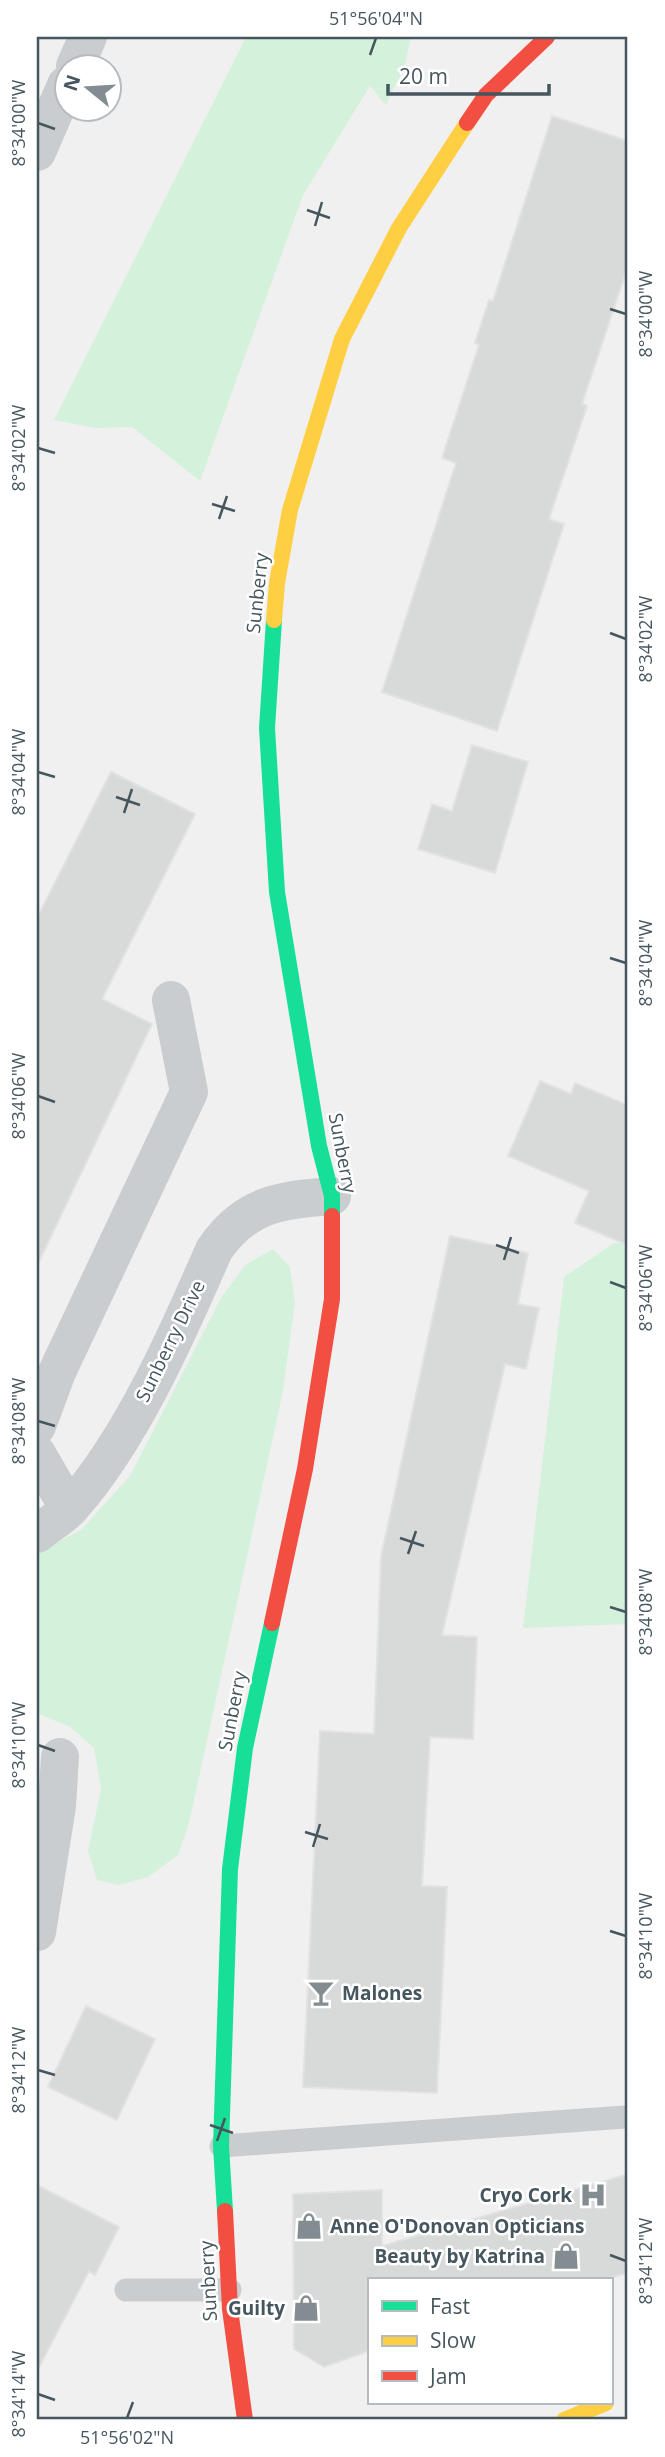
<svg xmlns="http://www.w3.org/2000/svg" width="665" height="2457" viewBox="0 0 665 2457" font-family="'Open Sans',sans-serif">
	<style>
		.green { fill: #d4f1db }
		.building { fill: #d8d9d9; stroke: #e2e2e3; stroke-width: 2 }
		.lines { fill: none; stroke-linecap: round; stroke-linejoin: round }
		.lane { stroke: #c9cdcf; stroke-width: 23 }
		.street { stroke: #c9cdcf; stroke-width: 38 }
		.fast { stroke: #16e098; stroke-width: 16 }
		.slow { stroke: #ffcf43; stroke-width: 16 }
		.jam { stroke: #f24e42; stroke-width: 16 }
		.ticks { fill: none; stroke: #46565e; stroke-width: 2.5 }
		.labels { text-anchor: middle; stroke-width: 5; stroke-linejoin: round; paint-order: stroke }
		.street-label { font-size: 19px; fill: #46565e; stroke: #fff }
		.poi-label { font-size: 19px; font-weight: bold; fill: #46565e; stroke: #fff; text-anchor: end }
		.neatline { fill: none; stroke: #46565e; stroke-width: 2.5 }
		.ticks-label { font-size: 18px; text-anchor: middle; fill: #46565e }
	</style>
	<rect width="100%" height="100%" fill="#f1f0f0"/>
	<!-- green -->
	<g class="green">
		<polygon points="246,37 411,37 405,65 386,105 370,86 303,195 200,481 132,427 96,428 54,420"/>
		<polygon points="614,1243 628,1243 628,1624 523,1628 564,1277"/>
		<polygon points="273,1249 290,1267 295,1302 283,1391 189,1823 178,1855 148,1877 119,1885 97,1880 88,1851 101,1789 94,1748 70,1727 37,1713 37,1553 81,1530 130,1476 221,1298 245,1265"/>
	</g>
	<!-- building -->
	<g class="building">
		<polygon points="552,116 628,141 628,266 582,404 587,406 549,519 564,524 497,731 382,692 456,463 442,458 479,345 475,343 489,300 493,301"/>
		<polygon points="472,745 528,762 495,873 418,849 432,804 452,811"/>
		<polygon points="111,772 195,814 102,999 152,1024 37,1266 37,918"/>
		<polygon points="540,1081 571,1094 575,1083 627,1105 628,1102 628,1245 575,1223 589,1191 508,1156"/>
		<polygon points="450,1236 528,1253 518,1304 539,1308 526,1369 505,1364 442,1635 477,1637 473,1739 430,1737 422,1886 447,1887 437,2093 303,2087 320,1731 374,1734 381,1557"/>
		<polygon points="86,2006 155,2039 117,2120 48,2087"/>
		<polygon points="628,2174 628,2273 602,2280 369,2280 369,2351 324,2367 294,2349 293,2194 382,2190 382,2246"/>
		<polygon points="37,2185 119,2227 95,2275 89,2271 37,2371"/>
	</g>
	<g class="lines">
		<!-- lane -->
		<g class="lane">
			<polyline points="221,2146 625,2117"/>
			<polyline points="126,2290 230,2290"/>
		</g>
		<!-- street -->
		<g class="street">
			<polyline points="75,66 88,37"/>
			<polyline points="37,152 66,85"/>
			<polyline points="37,1426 57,1372 189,1092 171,1000"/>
			<polyline points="37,1454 69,1509"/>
			<path d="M 37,1534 C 48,1525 61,1518 71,1507 C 131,1440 178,1333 214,1250 C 245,1204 280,1200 332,1196"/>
			<polyline points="37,1932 57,1806 60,1757"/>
		</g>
		<!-- fast -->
		<g class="fast">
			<polyline points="274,620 267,728 277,892 319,1146 332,1196 332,1216"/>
			<polyline points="225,2211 221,2146 230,1869 245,1748 272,1623"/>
		</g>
		<!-- slow -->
		<g class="slow">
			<polyline points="274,620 277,583 290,510 342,339 399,228 467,123"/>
			<polyline points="564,2420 606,2403"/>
		</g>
		<!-- jam -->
		<g class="jam">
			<polyline points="467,123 486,95 547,37"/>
			<polyline points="272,1623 305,1469 332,1299 332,1216"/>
			<polyline points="225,2211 230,2309 245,2420"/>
		</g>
	</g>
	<!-- ticks -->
	<path class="ticks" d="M 370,55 L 376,38M 38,123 L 55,129M 307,210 L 330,218M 315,226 L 322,202M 610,309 L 626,314M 38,448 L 55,453M 212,504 L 235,511M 219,519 L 227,496M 610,633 L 626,639M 38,772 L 55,777M 116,797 L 140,805M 124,813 L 132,789M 610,958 L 626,963M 38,1096 L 55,1102M 496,1245 L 519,1253M 504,1260 L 511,1237M 610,1282 L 626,1288M 38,1421 L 55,1426M 400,1538 L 424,1546M 408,1554 L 416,1531M 610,1607 L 626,1612M 38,1745 L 55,1751M 305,1832 L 328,1839M 313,1847 L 320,1824M 610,1931 L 626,1936M 38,2070 L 55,2075M 210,2125 L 233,2133M 217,2141 L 225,2118M 610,2255 L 626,2261M 38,2394 L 55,2400M 127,2418 L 133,2402"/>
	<!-- icons -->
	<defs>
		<symbol id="bar-bare" viewBox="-9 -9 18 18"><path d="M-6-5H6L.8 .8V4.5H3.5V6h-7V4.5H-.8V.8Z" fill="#828c91" stroke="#fff" stroke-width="2.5" paint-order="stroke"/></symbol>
		<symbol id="hospital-bare" viewBox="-9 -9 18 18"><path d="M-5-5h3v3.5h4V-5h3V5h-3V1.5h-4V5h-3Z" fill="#828c91" stroke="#fff" stroke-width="2.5" paint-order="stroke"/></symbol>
		<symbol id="shop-bare" viewBox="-9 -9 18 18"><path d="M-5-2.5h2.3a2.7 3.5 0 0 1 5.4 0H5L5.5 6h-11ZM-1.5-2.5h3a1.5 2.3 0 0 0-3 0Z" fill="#828c91" stroke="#fff" stroke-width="2.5" paint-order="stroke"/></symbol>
	</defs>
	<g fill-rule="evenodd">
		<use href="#bar-bare" x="302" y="1974" width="38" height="38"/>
		<use href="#hospital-bare" x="574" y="2176" width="38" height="38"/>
		<use href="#shop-bare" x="290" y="2207" width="38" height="38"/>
		<use href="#shop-bare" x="547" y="2237" width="38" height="38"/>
		<use href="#shop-bare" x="287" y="2289" width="38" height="38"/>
	</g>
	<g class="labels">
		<!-- street labels -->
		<g class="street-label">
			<text transform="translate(257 593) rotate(-84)" y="7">Sunberry</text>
			<text transform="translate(343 1153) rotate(79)" y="7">Sunberry</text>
			<text transform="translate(170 1341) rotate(-64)" y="7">Sunberry Drive</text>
			<text transform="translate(232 1711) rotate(-79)" y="7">Sunberry</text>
			<text transform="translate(208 2281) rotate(-93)" y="7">Sunberry</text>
		</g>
		<!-- poi labels -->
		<g class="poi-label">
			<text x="342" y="2000" text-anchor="start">Malones</text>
			<text x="572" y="2202">Cryo Cork</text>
			<text x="330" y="2233" text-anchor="start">Anne O'Donovan Opticians</text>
			<text x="545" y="2263">Beauty by Katrina</text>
			<text x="285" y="2315">Guilty</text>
		</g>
	</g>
	<!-- border -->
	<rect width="665" height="2457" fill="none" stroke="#ffffff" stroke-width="77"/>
	<!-- legend -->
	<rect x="368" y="2278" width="245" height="126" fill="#ffffff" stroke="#b5bbbf" stroke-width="2"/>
	<rect x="382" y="2301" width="35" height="10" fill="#16e098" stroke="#b5bbbf" stroke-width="2"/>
	<text x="430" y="2314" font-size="21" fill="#46565e">Fast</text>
	<rect x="382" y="2336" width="35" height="10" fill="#ffcf43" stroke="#b5bbbf" stroke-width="2"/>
	<text x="430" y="2348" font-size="21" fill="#46565e">Slow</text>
	<rect x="382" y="2371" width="35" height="10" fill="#f24e42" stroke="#b5bbbf" stroke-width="2"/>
	<text x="430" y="2384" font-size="21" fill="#46565e">Jam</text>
	<!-- north arrow -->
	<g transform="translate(88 88) rotate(288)"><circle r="33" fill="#ffffff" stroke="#b5bbbf" stroke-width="2"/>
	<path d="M0-5L12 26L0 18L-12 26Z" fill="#828c91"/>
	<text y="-10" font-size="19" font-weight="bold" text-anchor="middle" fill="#46565e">N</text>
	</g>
	<!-- scale -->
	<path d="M388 84v10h161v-10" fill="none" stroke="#46565e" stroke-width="3.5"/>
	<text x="399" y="84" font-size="21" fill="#46565e" stroke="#ffffff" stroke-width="5" paint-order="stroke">20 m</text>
	<rect x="38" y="38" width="588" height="2380" class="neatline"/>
	<g class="ticks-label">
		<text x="376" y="25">51°56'04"N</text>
		<text transform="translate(19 123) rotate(-90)" y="6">8°34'00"W</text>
		<text transform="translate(646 314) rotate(-90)" y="6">8°34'00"W</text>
		<text transform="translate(19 448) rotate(-90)" y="6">8°34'02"W</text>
		<text transform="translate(646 639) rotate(-90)" y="6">8°34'02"W</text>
		<text transform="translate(19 772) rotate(-90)" y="6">8°34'04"W</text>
		<text transform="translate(646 963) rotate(-90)" y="6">8°34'04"W</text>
		<text transform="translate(19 1096) rotate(-90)" y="6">8°34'06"W</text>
		<text transform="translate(646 1288) rotate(-90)" y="6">8°34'06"W</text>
		<text transform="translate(19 1421) rotate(-90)" y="6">8°34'08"W</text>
		<text transform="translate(646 1612) rotate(-90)" y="6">8°34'08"W</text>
		<text transform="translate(19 1745) rotate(-90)" y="6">8°34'10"W</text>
		<text transform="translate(646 1936) rotate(-90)" y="6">8°34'10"W</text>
		<text transform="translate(19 2070) rotate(-90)" y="6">8°34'12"W</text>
		<text transform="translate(646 2261) rotate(-90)" y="6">8°34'12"W</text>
		<text transform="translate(19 2394) rotate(-90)" y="6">8°34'14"W</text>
		<text x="127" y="2444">51°56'02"N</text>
	</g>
</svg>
